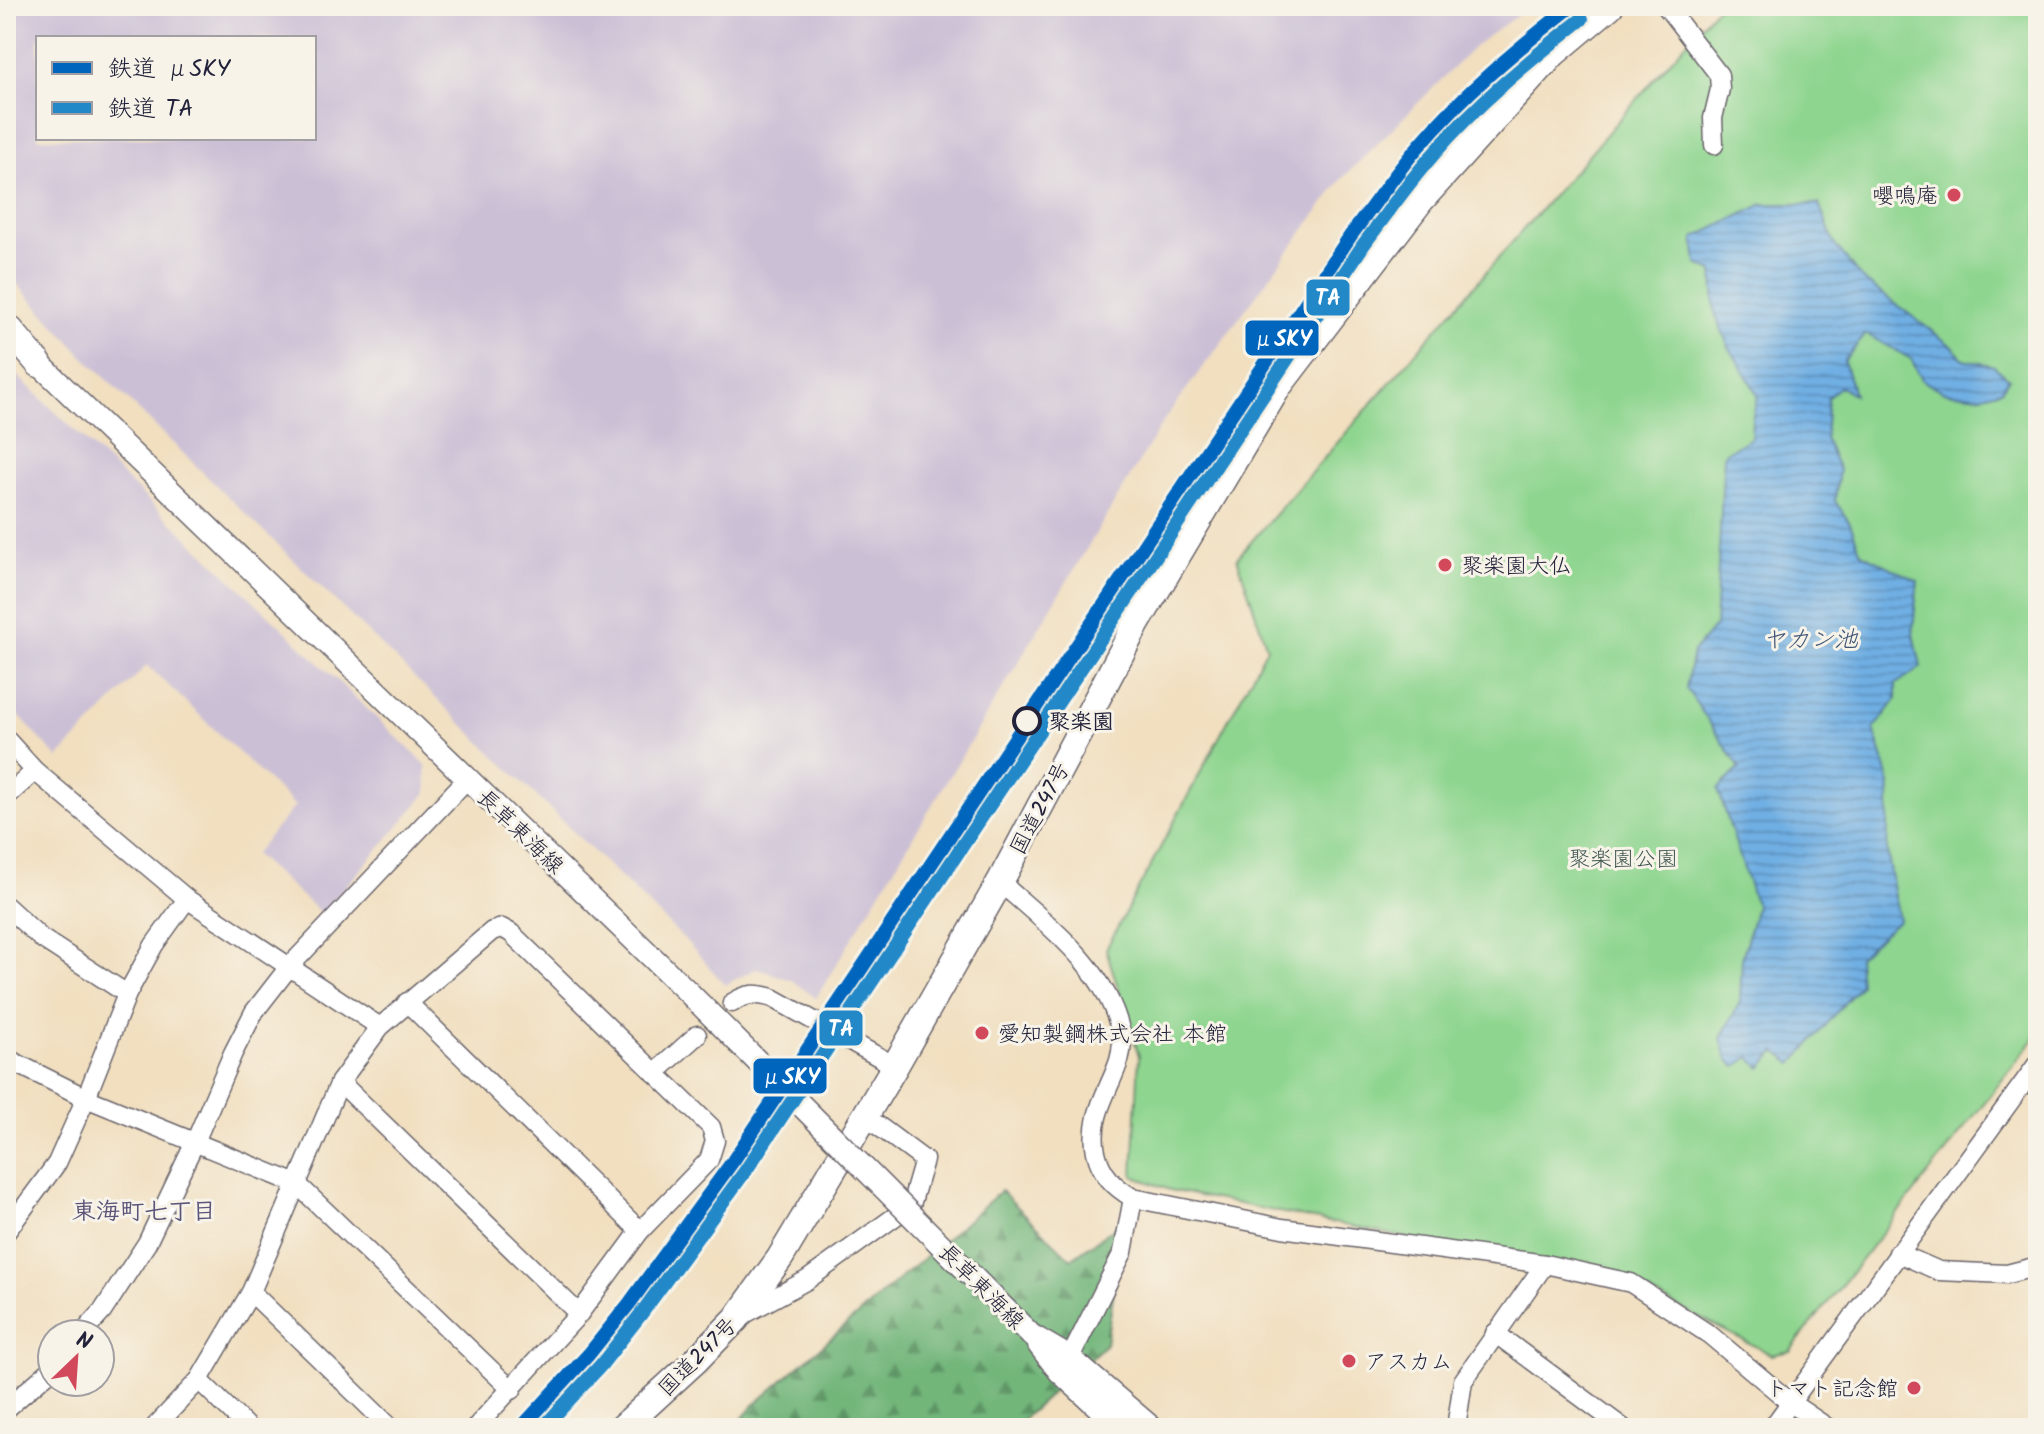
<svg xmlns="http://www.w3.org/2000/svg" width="2044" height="1434" viewBox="0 0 2044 1434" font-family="Kalam,'Klee One',sans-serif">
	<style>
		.industrial { fill: #cbbfd5; fill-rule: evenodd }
		.forest { fill: url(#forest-firs); stroke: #4a6c5a; stroke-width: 2 }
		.green { fill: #8ed58f; stroke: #587c65; stroke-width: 2 }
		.water { fill: url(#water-rules); stroke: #49688f; stroke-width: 2 }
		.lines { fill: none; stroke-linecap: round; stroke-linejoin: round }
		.minor-casing { stroke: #6a646a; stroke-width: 21 }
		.major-casing { stroke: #6a646a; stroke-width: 25 }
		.highway-casing { stroke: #6a646a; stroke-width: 29 }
		.minor { stroke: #fff; stroke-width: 18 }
		.major { stroke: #fff; stroke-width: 22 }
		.highway { stroke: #fff; stroke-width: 26 }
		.major-bridge-casing { stroke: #6a646a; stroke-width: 25; stroke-linecap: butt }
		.major-bridge { stroke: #fff; stroke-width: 22 }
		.rail-1-casing { stroke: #f7f3e8; stroke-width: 20 }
		.rail-2-casing { stroke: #f7f3e8; stroke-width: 20 }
		.rail-1 { stroke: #0065bd; stroke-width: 14 }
		.rail-2 { stroke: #2388c8; stroke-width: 14 }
		.poi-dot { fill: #d1495b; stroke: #f7f3e8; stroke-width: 3 }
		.stop-dot { fill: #f7f3e8; stroke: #22223b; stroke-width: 4 }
		.labels { text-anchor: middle; stroke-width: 6; stroke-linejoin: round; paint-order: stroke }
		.poi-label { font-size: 22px; fill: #22223b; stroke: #f7f3e8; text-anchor: start }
		.stop-label { font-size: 22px; font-weight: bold; fill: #22223b; stroke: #f7f3e8; text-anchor: start }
		.street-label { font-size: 22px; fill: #22223b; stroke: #f7f3e8 }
		.park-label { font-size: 22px; fill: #425854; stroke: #f7f3e8 }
		.water-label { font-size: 24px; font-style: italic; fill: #3d5376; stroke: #f7f3e8 }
		.neighbourhood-label { font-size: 24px; font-weight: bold; fill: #5b557a; stroke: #f7f3e8 }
		.line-badge { stroke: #f7f3e8; stroke-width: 3 }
		.badge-label { font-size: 22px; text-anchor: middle; font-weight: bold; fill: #fff }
	</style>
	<defs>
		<pattern id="forest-firs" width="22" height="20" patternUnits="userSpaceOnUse" patternTransform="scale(2)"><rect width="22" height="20" fill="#72b67a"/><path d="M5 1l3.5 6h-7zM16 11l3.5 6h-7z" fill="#5d9465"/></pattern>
		<pattern id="water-rules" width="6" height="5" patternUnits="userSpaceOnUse" patternTransform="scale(2)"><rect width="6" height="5" fill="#70afe3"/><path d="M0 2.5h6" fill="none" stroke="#5c8eb9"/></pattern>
	</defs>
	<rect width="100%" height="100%" fill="#f7f3e8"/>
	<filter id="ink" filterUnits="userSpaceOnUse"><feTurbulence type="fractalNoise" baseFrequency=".0125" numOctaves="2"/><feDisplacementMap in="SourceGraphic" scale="16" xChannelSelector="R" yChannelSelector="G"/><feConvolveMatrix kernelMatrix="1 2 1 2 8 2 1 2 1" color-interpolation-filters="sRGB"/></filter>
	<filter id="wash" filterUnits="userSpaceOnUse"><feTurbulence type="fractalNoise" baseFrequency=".006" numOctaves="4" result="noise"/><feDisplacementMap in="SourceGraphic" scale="32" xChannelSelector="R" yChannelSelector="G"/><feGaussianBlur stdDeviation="1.8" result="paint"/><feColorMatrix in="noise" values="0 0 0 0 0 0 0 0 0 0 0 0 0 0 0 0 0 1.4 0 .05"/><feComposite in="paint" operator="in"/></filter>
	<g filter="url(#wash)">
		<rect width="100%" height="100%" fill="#f1dfc0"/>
		<!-- industrial -->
		<g class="industrial">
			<path d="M 6,6 L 1530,6 L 1476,45 L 1342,179 L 1166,417 L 816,998 L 791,980 L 757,968 L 725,985 L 686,941 L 85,358 L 6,272 ZM 38,38 L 314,38 L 314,138 L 38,138 Z"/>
			<polygon points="6,365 426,765 427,793 322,914 254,854 295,806 147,665 58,758 6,702"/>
		</g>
		<!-- forest -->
		<polygon class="forest" points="1001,1191 1071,1259 1124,1221 1106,1344 1013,1428 734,1428 754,1405"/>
		<!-- green -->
		<polygon class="green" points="1718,6 2038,6 2038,1034 1790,1351 1772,1355 1631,1283 1170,1190 1133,1176 1139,1056 1106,949 1267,648 1237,558"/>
		<!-- water -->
		<polygon class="water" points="1763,204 1819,204 1835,245 1861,278 1953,347 1963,359 1994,366 2009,379 2001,390 1981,396 1944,392 1923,381 1911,359 1866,334 1844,361 1854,394 1840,387 1828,396 1825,439 1839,470 1835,501 1850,523 1861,553 1918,581 1913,629 1921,667 1896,684 1896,700 1874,729 1890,783 1887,850 1899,920 1858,957 1860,985 1793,1064 1776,1051 1761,1068 1750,1057 1735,1067 1727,1058 1721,1038 1740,1002 1742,959 1756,906 1718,789 1740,768 1686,688 1693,652 1715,626 1724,453 1751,438 1752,419 1758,395 1728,345 1715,314 1713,271 1697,264 1694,238"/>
	</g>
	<g filter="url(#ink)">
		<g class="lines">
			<defs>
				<g id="minor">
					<polyline points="1666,6 1719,75 1720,89 1713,118 1714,145"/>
					<polyline points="6,739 35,771 187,899 380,1027"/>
					<polyline points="6,797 35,771"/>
					<path d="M 1000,882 C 1046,924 1108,968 1121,1034 C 1128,1072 1086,1103 1096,1152 C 1101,1174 1114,1187 1133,1198 L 1282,1228 L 1545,1264 L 1631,1283 L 1710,1335 L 1791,1403 L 1828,1428"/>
					<polyline points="6,906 41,938 127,994"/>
					<polyline points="407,1002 640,1231"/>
					<path d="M 732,1003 C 747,993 756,993 773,998 L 895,1066"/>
					<polyline points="6,1058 86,1098 297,1184 512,1390"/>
					<polyline points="655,1073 697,1035"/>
					<polyline points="340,1082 579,1314"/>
					<polyline points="6,1232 57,1163 86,1098 127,994 154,945 187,899"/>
					<polyline points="1898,1253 1939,1271 2007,1274 2038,1266"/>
					<polyline points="251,1292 391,1428"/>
					<polyline points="743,1315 807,1280 911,1205 924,1160 865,1116"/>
					<polyline points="1495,1333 1623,1428"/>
					<polyline points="82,1334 102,1312 147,1243 195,1142 233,1053 254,1012 289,967 467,779"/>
					<polyline points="1070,1358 1123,1252 1133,1198"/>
					<polyline points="199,1380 248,1428"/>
					<polyline points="6,1409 52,1369"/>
					<polyline points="154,1428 199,1380 251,1292 340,1082 380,1027 492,931 502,928 511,933 711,1127 715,1141 709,1160 640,1231 579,1314 475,1428"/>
					<polyline points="1456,1428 1463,1381 1545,1264"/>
					<polyline points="1772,1428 2038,1063"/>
				</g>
				<g id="major">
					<polyline points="27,352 690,994"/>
					<polyline points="1031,1335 1070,1358 1152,1428"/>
					<polyline points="1039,1345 1060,1372 1121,1428"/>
				</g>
				<g id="highway">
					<polyline points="6,325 39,364"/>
					<polyline points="622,1428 695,1361 736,1319 780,1258 895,1066 1000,882 1137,623 1278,387 1421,200 1553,54 1610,6"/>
				</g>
			</defs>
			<!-- minor casing -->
			<use href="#minor" class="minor-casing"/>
			<!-- major casing -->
			<use href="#major" class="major-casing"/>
			<!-- highway casing -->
			<use href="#highway" class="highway-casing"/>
			<!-- minor -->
			<use href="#minor" class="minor"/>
			<!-- major -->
			<use href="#major" class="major"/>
			<!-- highway -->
			<use href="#highway" class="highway"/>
			<defs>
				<polyline id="major-bridge" points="690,994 1031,1335"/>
			</defs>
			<!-- major-bridge casing -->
			<use href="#major-bridge" class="major-bridge-casing"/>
			<!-- major-bridge -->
			<use href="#major-bridge" class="major-bridge"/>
			<defs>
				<path id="rail-1" d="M 521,1428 L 589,1354 L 629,1304 L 733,1161 L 1351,235 C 1373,206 1394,175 1418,147 C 1463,94 1517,49 1572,6"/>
				<path id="rail-2" d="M 543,1428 L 601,1365 L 641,1314 L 746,1170 L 1364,244 C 1386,215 1407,184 1432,156 C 1476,104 1529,61 1582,19"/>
			</defs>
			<!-- rail-1 casing -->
			<use href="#rail-1" class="rail-1-casing"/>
			<!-- rail-2 casing -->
			<use href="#rail-2" class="rail-2-casing"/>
			<!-- rail-1 -->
			<use href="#rail-1" class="rail-1"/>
			<!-- rail-2 -->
			<use href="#rail-2" class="rail-2"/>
		</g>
	</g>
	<!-- markers -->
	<g class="poi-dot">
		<circle cx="1954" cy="195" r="8"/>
		<circle cx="1445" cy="565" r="8"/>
		<circle cx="982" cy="1033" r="8"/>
		<circle cx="1349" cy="1361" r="8"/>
		<circle cx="1914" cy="1388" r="8"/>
	</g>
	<circle class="stop-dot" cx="1027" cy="721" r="13"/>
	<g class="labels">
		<!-- poi labels -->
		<g class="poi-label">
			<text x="1938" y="203" text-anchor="end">嚶鳴庵</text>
			<text x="1461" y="573">聚楽園大仏</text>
			<text x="998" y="1041">愛知製鋼株式会社 本館</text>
			<text x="1365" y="1369">アスカム</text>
			<text x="1898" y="1396" text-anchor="end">トマト記念館</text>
		</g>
		<!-- stop labels -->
		<g class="stop-label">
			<text x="1048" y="729">聚楽園</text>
		</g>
		<!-- street labels -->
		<g class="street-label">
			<text transform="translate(1039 808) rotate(-62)" y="8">国道247号</text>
			<text transform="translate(521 831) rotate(44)" y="8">長草東海線</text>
			<text transform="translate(982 1286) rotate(45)" y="8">長草東海線</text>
			<text transform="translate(697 1356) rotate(-45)" y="8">国道247号</text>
		</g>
		<!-- park labels -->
		<g class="park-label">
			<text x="1623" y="866">聚楽園公園</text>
		</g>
		<!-- water labels -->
		<g class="water-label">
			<text x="1810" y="647">ヤカン池</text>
		</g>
		<!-- neighbourhood labels -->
		<g class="neighbourhood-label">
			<text x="144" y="1219">東海町七丁目</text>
		</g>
	</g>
	<g class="line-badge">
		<rect x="1305" y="278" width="46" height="39" rx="8" fill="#2388c8"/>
		<rect x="1244" y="319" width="76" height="38" rx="8" fill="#0065bd"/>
		<rect x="818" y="1009" width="46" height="38" rx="8" fill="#2388c8"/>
		<rect x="752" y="1057" width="76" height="38" rx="8" fill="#0065bd"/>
	</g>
	<g class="badge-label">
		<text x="1328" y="305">TA</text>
		<text x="1282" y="346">μSKY</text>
		<text x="841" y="1036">TA</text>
		<text x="790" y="1084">μSKY</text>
	</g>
	<!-- margin -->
	<rect width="2044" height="1434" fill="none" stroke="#f7f3e8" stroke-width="32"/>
	<!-- legend -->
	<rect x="36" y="36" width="280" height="104" fill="#f7f3e8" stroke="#a29fa3" stroke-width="2"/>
	<rect x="52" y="62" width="40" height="12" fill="#0065bd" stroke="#a29fa3" stroke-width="2"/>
	<text x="108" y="76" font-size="24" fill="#22223b">鉄道 μSKY</text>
	<rect x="52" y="102" width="40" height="12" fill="#2388c8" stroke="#a29fa3" stroke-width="2"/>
	<text x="108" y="116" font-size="24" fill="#22223b">鉄道 TA</text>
	<!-- north arrow -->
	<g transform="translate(76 1358) rotate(25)"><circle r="38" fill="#f7f3e8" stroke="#a29fa3" stroke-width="2"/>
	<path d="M0-6L14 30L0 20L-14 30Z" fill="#d1495b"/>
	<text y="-12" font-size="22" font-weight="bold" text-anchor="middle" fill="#22223b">N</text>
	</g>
</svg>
